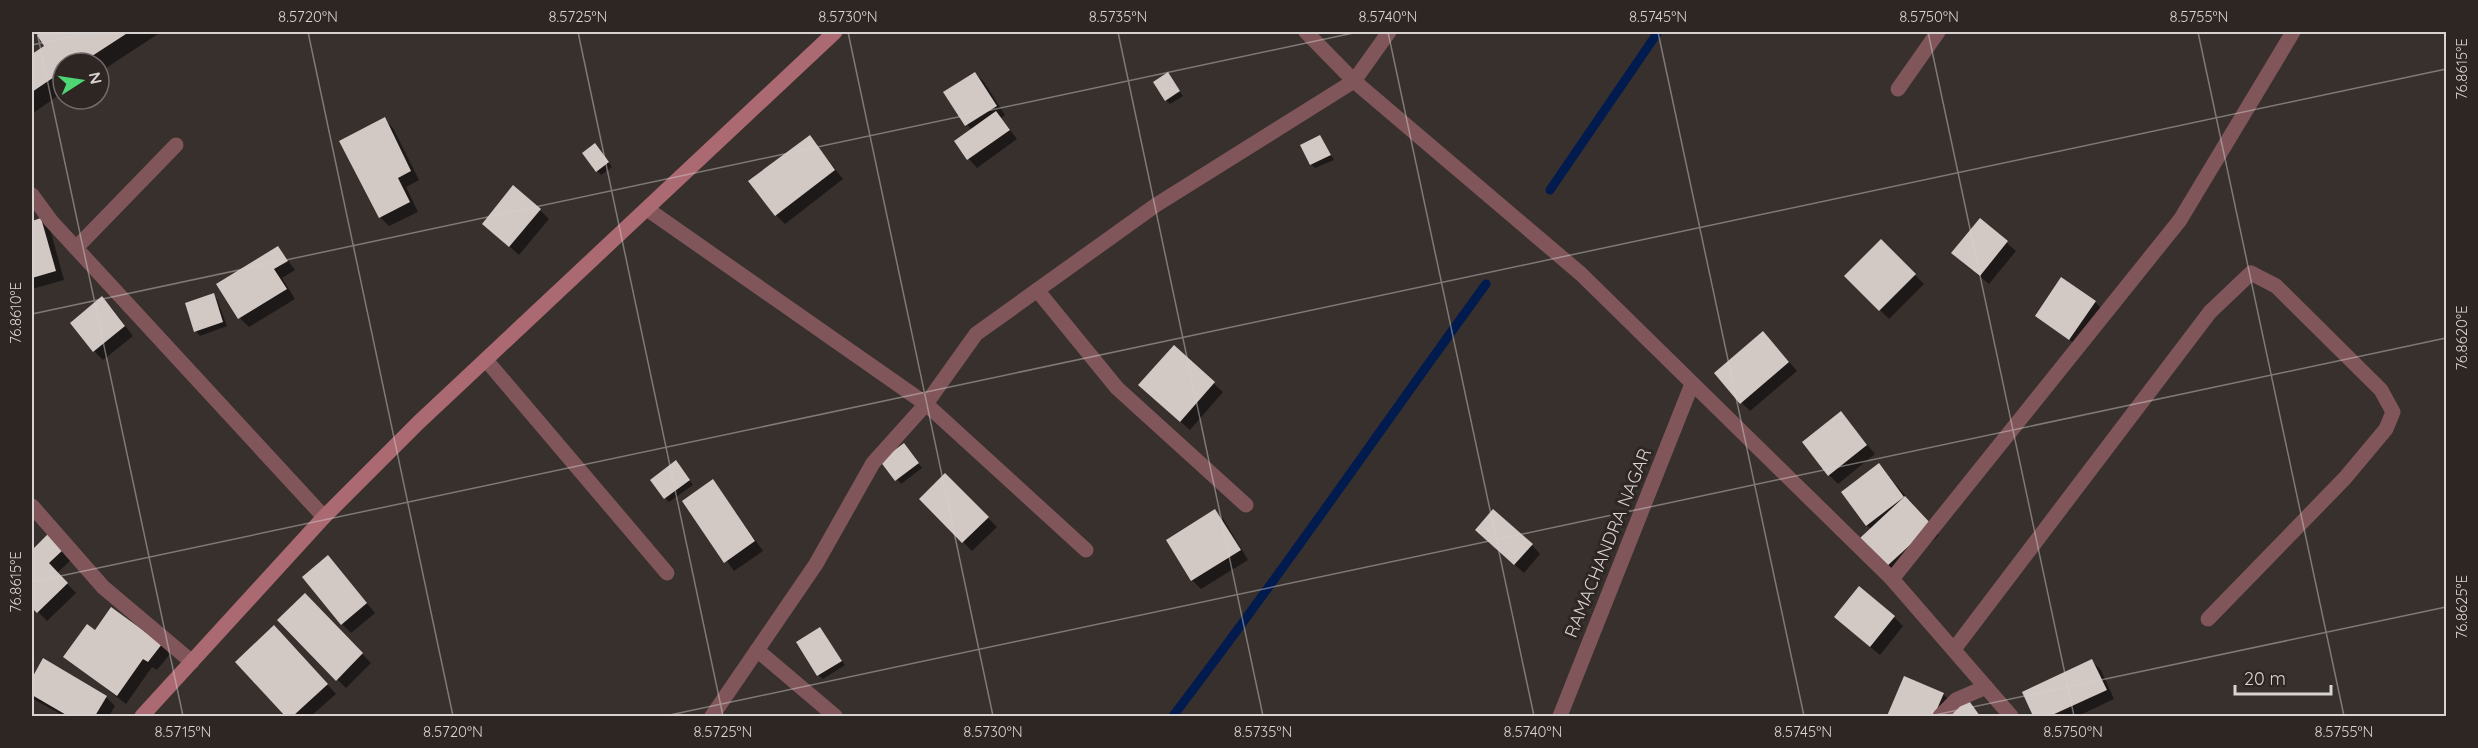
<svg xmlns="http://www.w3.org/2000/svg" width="2478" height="748" viewBox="0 0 2478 748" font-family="Quicksand,sans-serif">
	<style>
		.shadow { fill: #0007 }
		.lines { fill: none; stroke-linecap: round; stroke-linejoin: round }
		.stream { stroke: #011b4f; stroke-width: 9 }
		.building { fill: #d2c8c4 }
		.lane { stroke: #81565b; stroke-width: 15 }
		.street { stroke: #81565b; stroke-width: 15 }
		.secondary { stroke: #ab6972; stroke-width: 15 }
		.ticks { fill: none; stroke: #d8d3d1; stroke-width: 1.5; stroke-opacity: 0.45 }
		.labels { text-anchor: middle; stroke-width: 6; stroke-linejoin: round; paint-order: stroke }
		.street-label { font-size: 18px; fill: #d8d3d1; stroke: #2e2623 }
		.neatline { fill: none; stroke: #d8d3d1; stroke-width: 2 }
		.ticks-label { font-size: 15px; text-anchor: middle; fill: #d8d3d1 }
	</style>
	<rect width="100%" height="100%" fill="#38302d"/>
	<!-- shadow -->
	<g class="shadow">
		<polygon points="44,32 161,32 103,70 99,68 99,63 63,63 63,92 32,114 32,56 46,46 39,35"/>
		<polygon points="975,73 984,82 1005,115 1001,118 1017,139 977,168 969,159 972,131 945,92"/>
		<polygon points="1168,74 1183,96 1170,104 1166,100"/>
		<polygon points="384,119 393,128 419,180 406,187 418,212 389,226 380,217"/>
		<polygon points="810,137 843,179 785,224 776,215"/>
		<polygon points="1320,137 1334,160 1315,168 1311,164"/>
		<polygon points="599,149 612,167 601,175 597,171"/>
		<polygon points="540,210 549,219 519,255 493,232"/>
		<polygon points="41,220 50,229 64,280 32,289 32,223"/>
		<polygon points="1980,220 2016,251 1989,284 1962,262"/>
		<polygon points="1881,241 1924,284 1889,319 1846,276"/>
		<polygon points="278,247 295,270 282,278 295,299 249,327 240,318 218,284"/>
		<polygon points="213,295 217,299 227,326 200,336 196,331"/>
		<polygon points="2095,302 2104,311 2079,347 2036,316"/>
		<polygon points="111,307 133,336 103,360 94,351"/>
		<polygon points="1772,342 1797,371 1750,411 1742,403"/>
		<polygon points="1174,347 1223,392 1190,430 1149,394"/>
		<polygon points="1841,413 1875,454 1838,484 1829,475"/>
		<polygon points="908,449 922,468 901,484 882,461"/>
		<polygon points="1879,465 1939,535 1896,575 1887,566 1872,530 1867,525"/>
		<polygon points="680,467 693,485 669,502 665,498"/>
		<polygon points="945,475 997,527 972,551 921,499"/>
		<polygon points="713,481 763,551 734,571 684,501"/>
		<polygon points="1215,511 1224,520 1248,560 1201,589 1192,580"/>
		<polygon points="48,536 72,559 57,573 76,593 47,621 32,606 32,552"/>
		<polygon points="1486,539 1532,545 1540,554 1524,573"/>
		<polygon points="328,557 375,613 351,633 342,624"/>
		<polygon points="305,595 371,663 346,688 279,620"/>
		<polygon points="1894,617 1903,626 1880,655 1845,626"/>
		<polygon points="820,629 845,665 823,679 818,675"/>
		<polygon points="95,632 161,645 170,654 157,670 152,667 126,704 65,657"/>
		<polygon points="283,636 336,694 311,716 287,716 237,662"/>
		<polygon points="44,660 106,697 115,706 109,716 64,716 35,700 32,696 32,681"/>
		<polygon points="2092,661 2101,670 2114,699 2078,716 2035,716 2024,692"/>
		<polygon points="1905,678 1943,694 1952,703 1946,716 1889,716"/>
	</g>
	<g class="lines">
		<!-- stream -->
		<g class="stream">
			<polyline points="1550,190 1658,32"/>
			<path d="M 1173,716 C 1281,575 1381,428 1486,284"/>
		</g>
	</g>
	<!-- building -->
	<g class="building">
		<polygon points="42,32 129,32 89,58 86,55 75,63 63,63 63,71 32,92 32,54 44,46 37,35"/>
		<polygon points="975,72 997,106 965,126 943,92"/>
		<polygon points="1168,72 1180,91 1165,101 1153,82"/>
		<polygon points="996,111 1010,130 967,160 954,141"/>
		<polygon points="385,117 411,171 398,178 410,202 379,218 339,141"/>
		<polygon points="810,135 835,170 775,216 748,181"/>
		<polygon points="1320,135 1331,155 1310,165 1300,145"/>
		<polygon points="595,143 609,162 596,172 582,153"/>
		<polygon points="513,185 541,209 509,247 482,224"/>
		<polygon points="41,218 56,271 32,278 32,221"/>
		<polygon points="1980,218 2008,241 1980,276 1951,253"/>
		<polygon points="1881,239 1916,274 1879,311 1844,276"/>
		<polygon points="278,246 288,261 274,269 287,289 238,319 216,284"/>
		<polygon points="2061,277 2096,301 2069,340 2035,316"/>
		<polygon points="214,293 223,322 194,332 185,303"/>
		<polygon points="102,296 125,326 93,352 70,323"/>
		<polygon points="1763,331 1789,362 1740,404 1714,373"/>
		<polygon points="1174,345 1215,382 1180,422 1138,385"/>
		<polygon points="1841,411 1867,445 1828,476 1802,442"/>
		<polygon points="904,443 919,463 895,481 880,461"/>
		<polygon points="676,460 690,480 664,499 650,480"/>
		<polygon points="1879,463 1904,497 1866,526 1841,492"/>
		<polygon points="945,473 989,517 962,543 919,499"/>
		<polygon points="713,479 755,541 724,563 682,501"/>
		<polygon points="1905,496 1932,525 1886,567 1860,538"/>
		<polygon points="1215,509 1241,550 1191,581 1166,540"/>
		<polygon points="1493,509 1533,544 1514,565 1475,530"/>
		<polygon points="48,534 64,549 49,563 68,583 37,613 32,608 32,550"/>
		<polygon points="328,555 367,603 341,625 302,577"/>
		<polygon points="1859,586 1895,616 1870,647 1834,617"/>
		<polygon points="305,593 363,653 336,681 277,620"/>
		<polygon points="111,607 162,644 148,662 143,659 117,696 63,657 87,624 95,630"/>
		<polygon points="274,625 328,684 293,716 285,716 235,662"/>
		<polygon points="820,627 842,661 817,676 796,642"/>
		<polygon points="43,658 107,696 95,716 68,716 32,695 32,678"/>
		<polygon points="2092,659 2107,690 2050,716 2033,716 2022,692"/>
		<polygon points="1904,676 1944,693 1934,716 1887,716"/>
		<polygon points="1967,698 1980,716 1950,716 1947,712"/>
	</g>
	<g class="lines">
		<!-- lane -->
		<polyline class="lane" points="1955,648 2210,312 2251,273 2276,286 2381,390 2393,412 2386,429 2345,478 2208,619"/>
		<!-- street -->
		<g class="street">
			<polyline points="1306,32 1354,81 1581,274 1892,579 2011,716"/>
			<polyline points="1898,89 1938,32"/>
			<polyline points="32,195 51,221 324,517"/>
			<polyline points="647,209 926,404 1086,550"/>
			<polyline points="76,248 176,145"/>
			<polyline points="1037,290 1117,388 1246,505"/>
			<polyline points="486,360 667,573"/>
			<polyline points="32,506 103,587 192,662"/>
			<polyline points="1892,579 2180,220 2293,32"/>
			<polyline points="757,650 835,716"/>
			<polyline points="712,716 816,564 873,463 926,404 976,334 1156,205 1354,81 1389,32"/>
			<polyline points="1560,716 1692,384"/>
			<polyline points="1940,716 1956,700 1986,687"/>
		</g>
		<!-- secondary -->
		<polyline class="secondary" points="142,716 324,517 418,423 835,32"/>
	</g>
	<!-- ticks -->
	<path class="ticks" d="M 37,32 L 183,716M 308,32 L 453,716M 578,32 L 723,716M 848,32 L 993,716M 1118,32 L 1263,716M 1388,32 L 1534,716M 1658,32 L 1804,716M 1928,32 L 2074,716M 2198,32 L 2344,716M 32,45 L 93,32M 32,314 L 1358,32M 32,582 L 2446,69M 665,716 L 2446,338M 1930,716 L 2446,607"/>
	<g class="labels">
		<!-- street labels -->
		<g class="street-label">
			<text transform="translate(1608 543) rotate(-68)" y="6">RAMACHANDRA NAGAR</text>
		</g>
	</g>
	<!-- border -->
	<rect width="2478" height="748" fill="none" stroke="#2e2623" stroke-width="66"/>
	<!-- north arrow -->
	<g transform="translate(81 81) rotate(78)"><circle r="28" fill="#2e2623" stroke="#726b69" stroke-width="1.5"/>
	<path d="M0-4.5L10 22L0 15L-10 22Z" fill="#4ed675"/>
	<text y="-9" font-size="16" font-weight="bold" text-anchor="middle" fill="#d8d3d1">N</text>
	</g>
	<!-- scale -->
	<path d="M2235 685v9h96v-9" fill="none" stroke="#d8d3d1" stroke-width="3"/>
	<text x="2244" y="685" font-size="18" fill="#d8d3d1" stroke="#2e2623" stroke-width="4.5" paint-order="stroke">20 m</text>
	<rect x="33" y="33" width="2412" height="682" class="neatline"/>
	<g class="ticks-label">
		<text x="308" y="22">8.5720°N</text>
		<text x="578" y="22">8.5725°N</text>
		<text x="848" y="22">8.5730°N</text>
		<text x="1118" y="22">8.5735°N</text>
		<text x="1388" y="22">8.5740°N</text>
		<text x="1658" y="22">8.5745°N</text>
		<text x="1929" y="22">8.5750°N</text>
		<text x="2199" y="22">8.5755°N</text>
		<text transform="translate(2462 69) rotate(-90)" y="5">76.8615°E</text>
		<text transform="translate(16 313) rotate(-90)" y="5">76.8610°E</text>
		<text transform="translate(2462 338) rotate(-90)" y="5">76.8620°E</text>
		<text transform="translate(16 582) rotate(-90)" y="5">76.8615°E</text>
		<text transform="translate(2462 607) rotate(-90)" y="5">76.8625°E</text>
		<text x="183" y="737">8.5715°N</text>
		<text x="453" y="737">8.5720°N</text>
		<text x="723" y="737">8.5725°N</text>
		<text x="993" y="737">8.5730°N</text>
		<text x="1263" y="737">8.5735°N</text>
		<text x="1533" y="737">8.5740°N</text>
		<text x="1803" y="737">8.5745°N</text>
		<text x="2073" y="737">8.5750°N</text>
		<text x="2344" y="737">8.5755°N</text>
	</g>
</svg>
